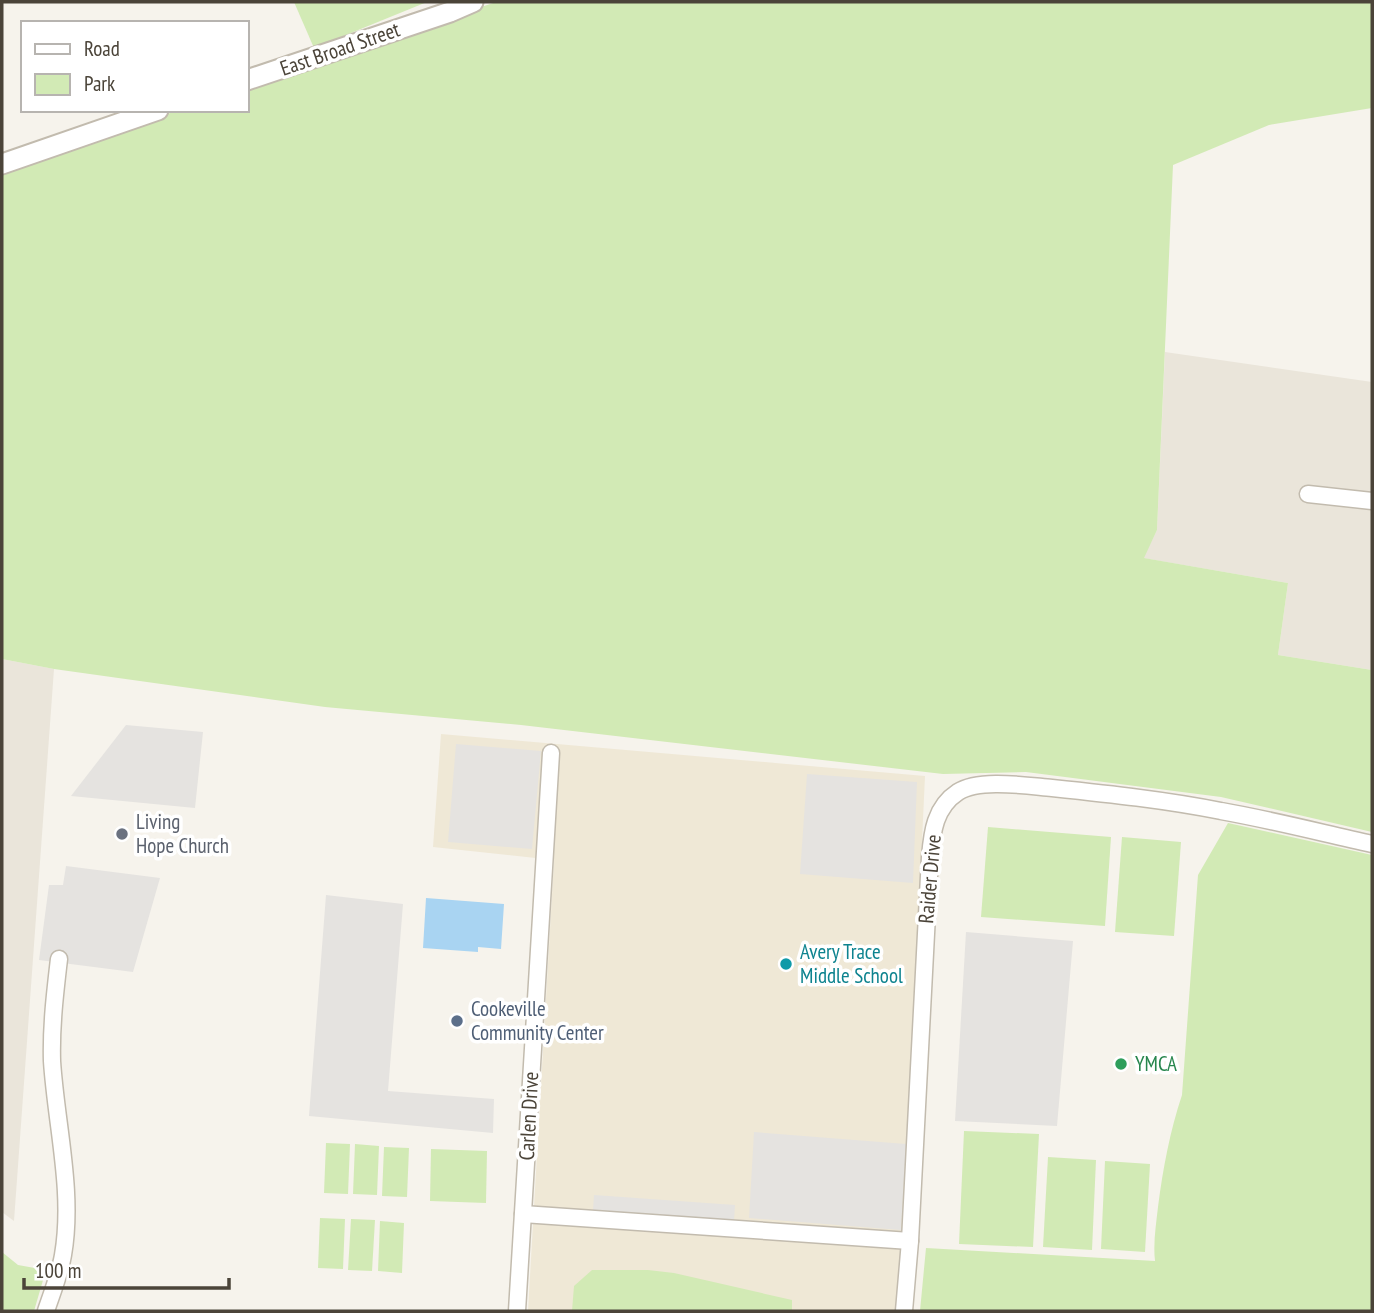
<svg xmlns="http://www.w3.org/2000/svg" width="1374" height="1313" viewBox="0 0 1374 1313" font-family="'PT Sans Narrow',sans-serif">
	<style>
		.residential { fill: #eae5da }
		.education { fill: #efe8d6 }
		.green { fill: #d2eab5 }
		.parking { fill: #e5e3e0 }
		.water { fill: #a9d4f2 }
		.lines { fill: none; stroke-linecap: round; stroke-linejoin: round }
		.minor-casing { stroke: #c2bbae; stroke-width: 19 }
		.tertiary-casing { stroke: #c2bbae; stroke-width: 23 }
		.minor { stroke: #fff; stroke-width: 16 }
		.tertiary { stroke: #fff; stroke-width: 19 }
		.worship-dot { fill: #6b7280; stroke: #fff; stroke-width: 2.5 }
		.culture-dot { fill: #0f9aa8; stroke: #fff; stroke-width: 2.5 }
		.service-dot { fill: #5c6f8a; stroke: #fff; stroke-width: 2.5 }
		.leisure-dot { fill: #2e9e5b; stroke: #fff; stroke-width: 2.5 }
		.labels { text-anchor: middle; stroke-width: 7; stroke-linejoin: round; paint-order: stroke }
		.street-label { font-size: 21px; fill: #4b4439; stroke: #fff }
		.worship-label { font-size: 21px; fill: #5b616d; stroke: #fff; text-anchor: start }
		.culture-label { font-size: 21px; fill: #0d838f; stroke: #fff; text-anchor: start }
		.service-label { font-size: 21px; fill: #4e5e75; stroke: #fff; text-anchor: start }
		.leisure-label { font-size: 21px; fill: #27864d; stroke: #fff; text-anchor: start }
	</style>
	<rect width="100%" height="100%" fill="#f6f3ec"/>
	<!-- residential -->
	<g class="residential">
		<polygon points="1165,352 1372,382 1372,670 1278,655 1288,583 1143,558 1157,530"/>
		<polygon points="2,659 54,669 14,1221 2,1212"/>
	</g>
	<!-- education -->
	<polygon class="education" points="441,734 925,776 908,1146 897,1311 528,1311 554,860 433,847"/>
	<!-- green -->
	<g class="green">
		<polygon points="294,2 427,2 314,48"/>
		<polygon points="496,2 1372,2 1372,108 1269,125 1173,165 1157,530 1144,558 1288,583 1278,655 1372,670 1372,832 1221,797 1026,772 943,774 521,725 325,707 54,669 2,659 2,173 29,161 179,110 247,110 247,87"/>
		<path d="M 1228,823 L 1372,855 L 1372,1311 L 920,1311 L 926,1248 L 1155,1261 C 1153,1243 1156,1225 1158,1207 C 1163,1168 1170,1131 1182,1095 L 1198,875 Z"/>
		<polygon points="988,827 1111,837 1105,926 981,917"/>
		<polygon points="1122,837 1181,842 1174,936 1115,932"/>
		<polygon points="964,1131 1039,1134 1033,1247 959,1244"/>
		<polygon points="326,1143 350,1144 348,1194 324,1193"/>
		<polygon points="355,1144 379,1146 377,1195 353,1194"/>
		<polygon points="384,1147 409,1148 407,1197 382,1196"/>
		<polygon points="431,1149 487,1151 486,1203 430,1201"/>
		<polygon points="1048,1157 1096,1160 1092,1250 1043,1247"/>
		<polygon points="1105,1161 1150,1164 1145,1252 1101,1249"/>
		<polygon points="320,1218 345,1219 343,1269 318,1268"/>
		<polygon points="351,1219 375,1220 372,1271 348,1270"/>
		<polygon points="380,1221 404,1223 402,1273 378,1271"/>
		<polygon points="2,1252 18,1265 46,1270 34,1311 2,1311"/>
		<polygon points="592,1270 648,1270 674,1273 792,1300 792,1311 572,1311 574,1286"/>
	</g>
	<!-- parking -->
	<g class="parking">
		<polygon points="126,725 203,732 195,808 71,796"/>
		<polygon points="456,744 541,751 532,849 448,842"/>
		<polygon points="807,774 917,782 913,883 800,874"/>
		<polygon points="66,866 160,878 133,972 39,960 49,885 63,885"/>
		<polygon points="326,895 403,904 388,1091 494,1099 493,1133 309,1116"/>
		<polygon points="966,932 1073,941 1057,1126 955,1121"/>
		<polygon points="754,1132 906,1144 901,1230 749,1218"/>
		<polygon points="594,1195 735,1205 734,1221 593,1210"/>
	</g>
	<!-- water -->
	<polygon class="water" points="426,898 504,904 501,949 478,947 478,952 423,948"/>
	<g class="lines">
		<defs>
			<g id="minor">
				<polyline points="1308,494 1372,501"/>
				<polyline points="523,1214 910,1241"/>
				<path d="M 46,1311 C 52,1293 60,1273 63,1255 C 74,1192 56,1124 52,1061 C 51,1027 55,993 59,959"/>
				<polyline points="517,1311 551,753"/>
				<path d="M 904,1311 L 910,1241 L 930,857 C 932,832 935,807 958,792 C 979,778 1028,786 1052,788 C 1109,794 1166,800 1221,811 C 1272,820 1322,833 1372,844"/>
			</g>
			<g id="tertiary">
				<polyline points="247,80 450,12 473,2"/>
				<polyline points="2,164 158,110"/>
			</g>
		</defs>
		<!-- minor casing -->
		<use href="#minor" class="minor-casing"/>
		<!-- tertiary casing -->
		<use href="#tertiary" class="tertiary-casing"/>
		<!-- minor -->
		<use href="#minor" class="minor"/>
		<!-- tertiary -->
		<use href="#tertiary" class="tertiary"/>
	</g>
	<!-- markers -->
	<circle class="worship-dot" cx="122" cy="834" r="7"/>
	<circle class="culture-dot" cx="786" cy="964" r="7"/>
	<circle class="service-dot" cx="457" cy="1021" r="7"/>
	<circle class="leisure-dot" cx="1121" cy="1064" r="7"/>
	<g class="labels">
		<!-- street labels -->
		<g class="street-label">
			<text transform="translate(340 49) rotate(-19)" y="7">East Broad Street</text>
			<text transform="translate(930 879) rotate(-85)" y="7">Raider Drive</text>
			<text transform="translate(529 1116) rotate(-87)" y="7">Carlen Drive</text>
		</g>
		<!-- worship labels -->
		<g class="worship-label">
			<text x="136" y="829">Living<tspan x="136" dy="24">Hope Church</tspan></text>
		</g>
		<!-- culture labels -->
		<g class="culture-label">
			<text x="800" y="959">Avery Trace<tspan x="800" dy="24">Middle School</tspan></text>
		</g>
		<!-- service labels -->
		<g class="service-label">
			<text x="471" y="1016">Cookeville<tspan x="471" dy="24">Community Center</tspan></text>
		</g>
		<!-- leisure labels -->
		<g class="leisure-label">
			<text x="1135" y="1071">YMCA</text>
		</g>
	</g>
	<!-- border -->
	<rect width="1374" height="1313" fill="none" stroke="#4b4439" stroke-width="7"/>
	<!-- legend -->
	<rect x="21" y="21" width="228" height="91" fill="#ffffff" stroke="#b7b4b0" stroke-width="2"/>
	<rect x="35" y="44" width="35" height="10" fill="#ffffff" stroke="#b7b4b0" stroke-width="2"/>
	<text x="84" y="56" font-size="21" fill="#4b4439">Road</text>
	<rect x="35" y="74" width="35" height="21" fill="#d2eab5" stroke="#b7b4b0" stroke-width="2"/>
	<text x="84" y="91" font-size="21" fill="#4b4439">Park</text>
	<!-- scale -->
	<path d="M24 1278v10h205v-10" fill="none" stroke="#4b4439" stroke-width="3.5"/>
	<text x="35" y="1278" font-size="21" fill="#4b4439" stroke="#ffffff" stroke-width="5" paint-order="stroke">100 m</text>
</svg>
